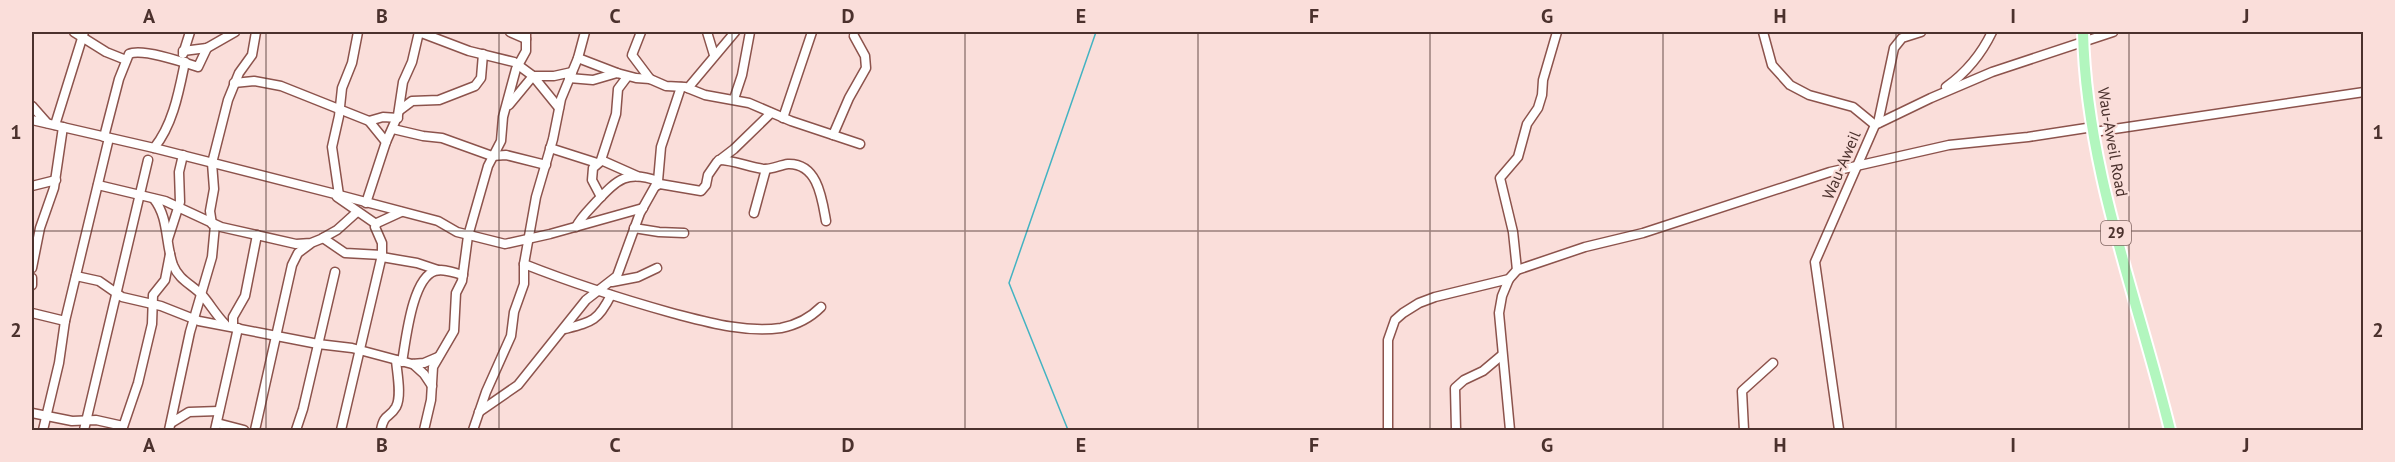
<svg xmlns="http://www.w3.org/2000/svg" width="2395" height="462" viewBox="0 0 2395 462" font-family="'PT Sans',sans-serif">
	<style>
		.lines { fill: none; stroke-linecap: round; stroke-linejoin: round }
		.stream { stroke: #43b3c2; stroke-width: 1.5 }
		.minor-casing { stroke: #8c534c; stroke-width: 11 }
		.major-casing { stroke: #fff; stroke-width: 14 }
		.minor { stroke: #fff; stroke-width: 8 }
		.major { stroke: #b2f6be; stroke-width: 10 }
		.grid { fill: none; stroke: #4b312d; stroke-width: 1.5; stroke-opacity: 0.55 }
		.labels { text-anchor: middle; stroke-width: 4.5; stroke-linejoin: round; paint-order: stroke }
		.shield { fill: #fadeda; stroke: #806561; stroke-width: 1.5 }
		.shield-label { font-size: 15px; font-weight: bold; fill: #4b312d }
		.street-label { font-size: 16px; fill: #4b312d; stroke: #fadeda }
		.neatline { fill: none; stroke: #4b312d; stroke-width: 2 }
		.grid-label { font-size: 20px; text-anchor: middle; font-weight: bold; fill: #4b312d }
	</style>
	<rect width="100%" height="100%" fill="#fadeda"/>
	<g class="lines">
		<!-- stream -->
		<polyline class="stream" points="1068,430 1009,283 1096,32"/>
		<defs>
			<g id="minor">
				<polyline points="74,32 106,52 126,60"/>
				<polyline points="419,32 469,51 514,62 533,76 554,76 572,72"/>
				<polyline points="510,32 526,39"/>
				<polyline points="641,32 632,55 650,79"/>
				<polyline points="707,32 714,55"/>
				<polyline points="1763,32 1772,65 1790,85 1809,95 1853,107 1875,125"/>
				<polyline points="183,51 207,48 235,32"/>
				<polyline points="183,54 190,32"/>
				<polyline points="578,58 617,73"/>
				<polyline points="627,77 618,89 616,114 601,160 637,176"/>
				<polyline points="569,78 593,80 617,73 636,78 650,79 666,86 685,87 705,95 749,103 791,121 860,144"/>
				<polyline points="234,83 254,81 281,86 369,121 386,142"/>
				<path d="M 1946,87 C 1967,72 1981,55 1992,32"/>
				<polyline points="688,88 735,32"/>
				<polyline points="734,99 742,75 750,32"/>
				<polyline points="509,105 533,76 559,108"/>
				<polyline points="32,106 47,123"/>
				<polyline points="400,110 412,101 439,100 475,86 481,78 483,54"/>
				<polyline points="783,118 812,32"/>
				<polyline points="32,120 154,148 339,195 438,221 457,232 505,244 550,234 643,208"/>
				<polyline points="369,121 383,117 398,118"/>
				<polyline points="1878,123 1894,48 1902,38 1921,32"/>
				<polyline points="55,125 84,32"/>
				<polyline points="393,129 423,136 442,138 492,156 506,155 546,165"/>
				<polyline points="2094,132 2364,92"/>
				<polyline points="833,135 849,98 866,68 865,56 854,36"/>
				<path d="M 104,137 L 119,79 L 129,54 C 142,48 183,62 198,67 L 207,48"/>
				<path d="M 154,148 C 173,125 179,91 185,62"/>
				<polyline points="550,148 597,163"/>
				<path d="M 719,160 C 735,160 750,168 765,169 C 773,169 780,165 788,164 C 818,163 822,199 826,221"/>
				<polyline points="601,161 593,168 592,180 601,197"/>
				<polyline points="98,185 165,201 221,227 296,244 311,243 321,239 337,230 357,212"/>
				<polyline points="32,186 56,180"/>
				<polyline points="656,186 660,184 701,191 706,185 708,175 717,162 734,149 771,113"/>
				<polyline points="339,195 332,147 339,116 342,88 352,63 358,32"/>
				<polyline points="337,197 376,224"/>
				<path d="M 154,199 C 169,218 165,243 173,265 C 179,280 191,284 202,295 C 210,304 216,315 225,324"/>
				<polyline points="366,203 386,142 398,115 403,82 412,62 419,32"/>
				<polyline points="754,213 766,169"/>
				<polyline points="212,224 210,211 214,189 212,163 228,100 239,73 252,55 256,32"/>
				<path d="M 576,227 C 581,217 589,210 597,201 C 618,179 627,170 658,181"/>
				<polyline points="634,228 659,232 684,233"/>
				<polyline points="323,238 345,253 382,255"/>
				<polyline points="168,239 180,202 179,172 183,155"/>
				<polyline points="382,257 417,263 438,270"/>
				<path d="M 524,264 C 572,283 622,299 672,313 C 707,322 744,333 781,328 C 796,325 810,318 821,307"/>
				<polyline points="32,268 40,228 54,188 63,127"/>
				<polyline points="1517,270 1513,232 1500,178 1518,157 1527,124 1538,108 1542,95 1543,80 1557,32"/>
				<polyline points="76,276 99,281 122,297 161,306 199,321 318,344 352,348 412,364 424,363 438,357"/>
				<polyline points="32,278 32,285"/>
				<polyline points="1509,279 1502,296 1499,313 1510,430"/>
				<polyline points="612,282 638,277 657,268"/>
				<polyline points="32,313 65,321"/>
				<polyline points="233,327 233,317 245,296 257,235"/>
				<path d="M 565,329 C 592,322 598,321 611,295"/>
				<path d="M 402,362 C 406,340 412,278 435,271 C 444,268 454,273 463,275"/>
				<polyline points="413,364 424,374 432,386"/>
				<polyline points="479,412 518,385 586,300 617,276 640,213 658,181 661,147 681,87"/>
				<polyline points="32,413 72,421 96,420 123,426"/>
				<polyline points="171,423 189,412 219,411"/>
				<polyline points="217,423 244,430"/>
				<polyline points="43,430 59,363 65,321 109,138"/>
				<polyline points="84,430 148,160"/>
				<polyline points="122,430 138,383 152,324 153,295 165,280 170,254"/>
				<polyline points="169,430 190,332 212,257 215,225"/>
				<polyline points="215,430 238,328"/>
				<polyline points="255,430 292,265 298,253 310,244"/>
				<polyline points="296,430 303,409 335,272"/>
				<polyline points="341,430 382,255 382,243 375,227 377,223 401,212"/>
				<path d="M 381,430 C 384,413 389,419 396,407 C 402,396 397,373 396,360"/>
				<polyline points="424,430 431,400 433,367 454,331 456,293 462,281 468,236 488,166 501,141 503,117 516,69 526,51 526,32"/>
				<polyline points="473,430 486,392 511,336 514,312 524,284 524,264 536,197 553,139 561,99 578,58 585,32"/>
				<polyline points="1388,430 1388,340 1395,320 1403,313 1419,303 1435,297 1509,279 1517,270 1585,247 1643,233 1830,172 1949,145 2028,137 2093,127"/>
				<polyline points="1456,430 1455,388 1464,380 1483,371 1502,355"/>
				<polyline points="1744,430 1742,391 1773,363"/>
				<polyline points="1839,430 1815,262 1875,125 1931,98 1992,72 2113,32"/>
			</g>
			<path id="major" d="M 2083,32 C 2086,169 2138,299 2170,430"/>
		</defs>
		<!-- minor casing -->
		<use href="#minor" class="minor-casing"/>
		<!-- major casing -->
		<use href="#major" class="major-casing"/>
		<!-- minor -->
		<use href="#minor" class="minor"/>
		<!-- major -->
		<use href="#major" class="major"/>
	</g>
	<!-- grid -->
	<path class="grid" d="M 266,32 L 266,430M 499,32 L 499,430M 732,32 L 732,430M 965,32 L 965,430M 1198,32 L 1198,430M 1430,32 L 1430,430M 1663,32 L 1663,430M 1896,32 L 1896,430M 2129,32 L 2129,430M 32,231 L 2364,231"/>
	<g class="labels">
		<!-- shield labels -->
		<rect class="shield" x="2101" y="221" width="30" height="24" rx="4.5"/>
		<g class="shield-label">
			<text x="2116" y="238">29</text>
		</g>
		<!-- street labels -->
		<g class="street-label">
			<text transform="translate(2113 142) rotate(80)" y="6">Wau-Aweil Road</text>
			<text transform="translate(1841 165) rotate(-67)" y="6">Wau-Aweil</text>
		</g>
	</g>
	<!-- border -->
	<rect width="2395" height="462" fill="none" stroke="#fadeda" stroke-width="66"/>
	<rect x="33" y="33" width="2329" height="396" class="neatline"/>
	<g class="grid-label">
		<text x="149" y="23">A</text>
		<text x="382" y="23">B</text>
		<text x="615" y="23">C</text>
		<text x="848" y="23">D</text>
		<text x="1081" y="23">E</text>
		<text x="1314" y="23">F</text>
		<text x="1547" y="23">G</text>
		<text x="1780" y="23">H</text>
		<text x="2013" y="23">I</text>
		<text x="2246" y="23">J</text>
		<text x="16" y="139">1</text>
		<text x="2378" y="139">1</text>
		<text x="16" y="337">2</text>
		<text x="2378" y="337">2</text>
		<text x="149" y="452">A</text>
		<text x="382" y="452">B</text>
		<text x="615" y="452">C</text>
		<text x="848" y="452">D</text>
		<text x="1081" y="452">E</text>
		<text x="1314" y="452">F</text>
		<text x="1547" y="452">G</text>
		<text x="1780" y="452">H</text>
		<text x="2013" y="452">I</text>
		<text x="2246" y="452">J</text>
	</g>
</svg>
